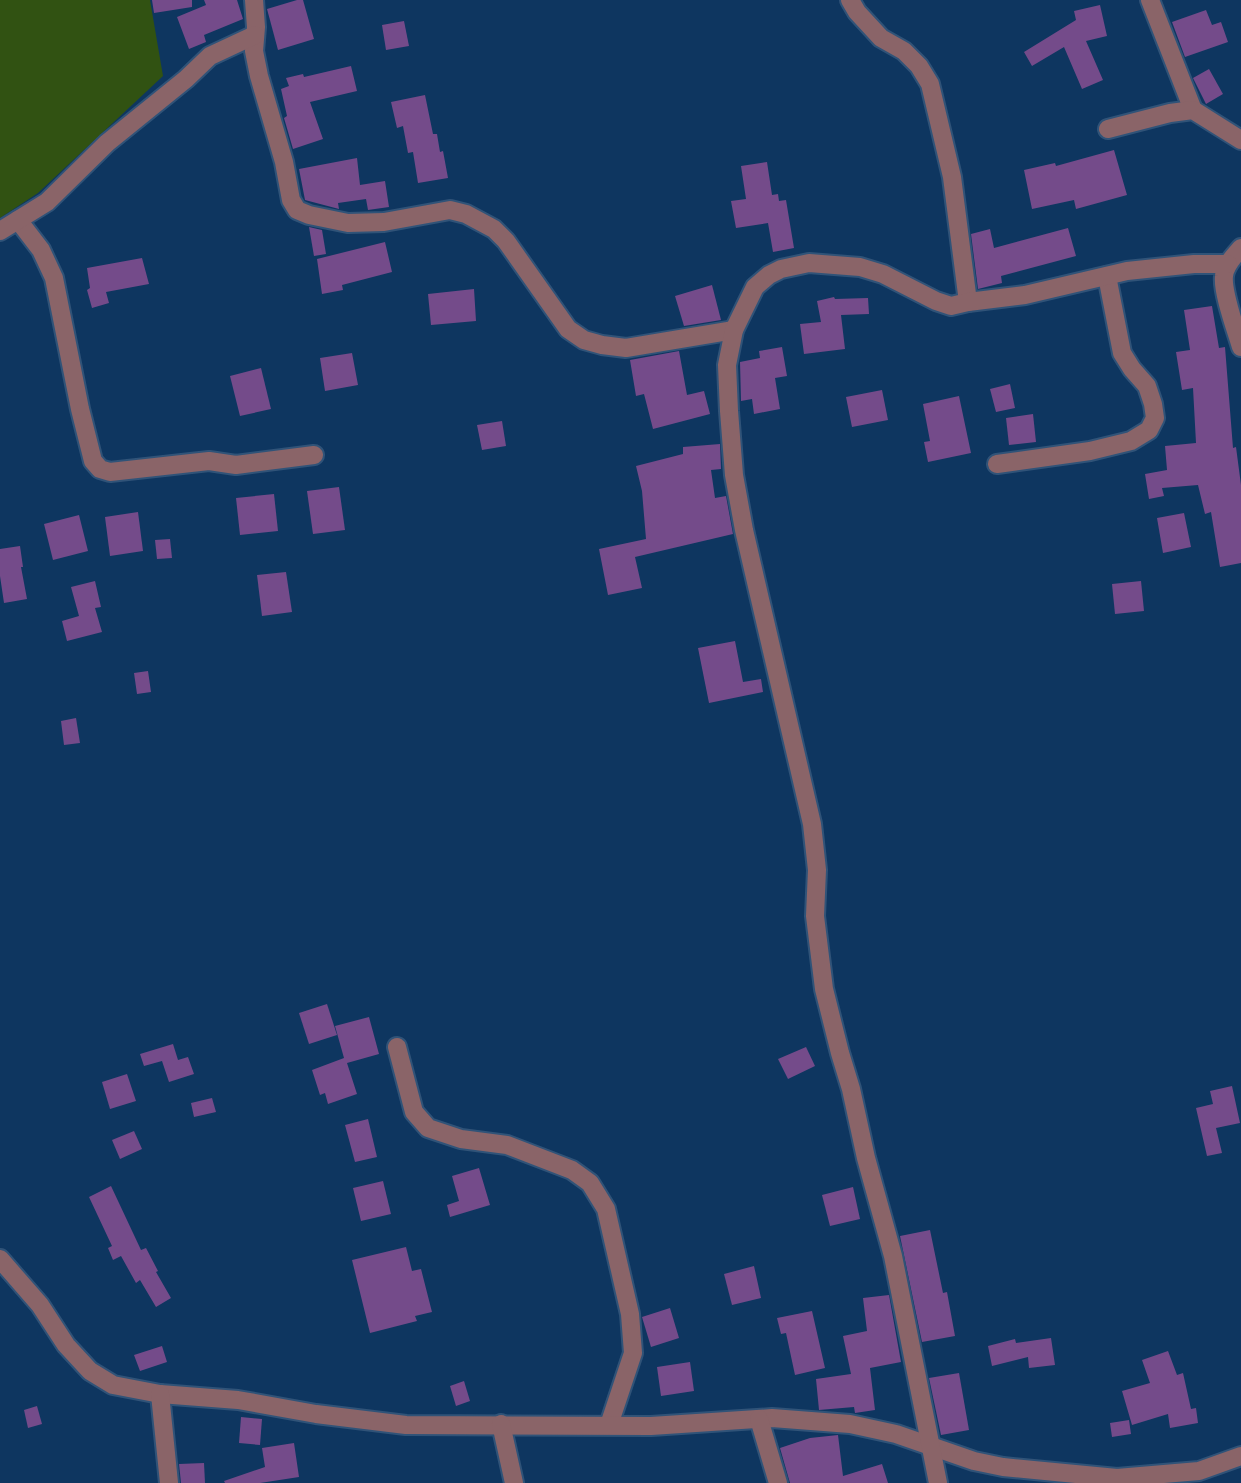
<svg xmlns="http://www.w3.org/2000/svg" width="1241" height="1483" viewBox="0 0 1241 1483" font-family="Commissioner,sans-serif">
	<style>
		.green { fill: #315212 }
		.building { fill: #744b8a }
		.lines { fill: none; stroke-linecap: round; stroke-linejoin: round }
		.minor-casing { stroke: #305378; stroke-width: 22 }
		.minor { stroke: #8a6468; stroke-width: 18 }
	</style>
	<rect width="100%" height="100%" fill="#0e3660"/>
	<!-- green -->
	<polygon class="green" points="0,0 150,0 163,76 38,193 0,218"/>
	<!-- building -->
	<g class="building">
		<polygon points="152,0 192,0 192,7 154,13"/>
		<polygon points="204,0 237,0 243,19 204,35 206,42 189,49 177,17 206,5"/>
		<polygon points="297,0 303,0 314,39 278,50 267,9"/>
		<polygon points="1100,5 1107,36 1086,41 1103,80 1082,89 1064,47 1032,66 1024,52 1076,20 1074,11"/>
		<polygon points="1206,10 1212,25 1221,22 1228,42 1185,57 1172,22"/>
		<polygon points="404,21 409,46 386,50 382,25"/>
		<polygon points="351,66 357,91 310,102 323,139 293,149 284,118 287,116 281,89 289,86 286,78 303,74 304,77"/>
		<polygon points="1209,69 1223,94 1206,104 1193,78"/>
		<polygon points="425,95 433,134 437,134 440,152 443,151 448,178 418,183 413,152 408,153 403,126 397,128 391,102"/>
		<polygon points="1114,150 1127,195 1076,209 1074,200 1032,209 1024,170 1055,163 1056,166"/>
		<polygon points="357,158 360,185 385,181 389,207 368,210 366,199 338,203 339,209 305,200 299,169"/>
		<polygon points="767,162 772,195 778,194 779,201 786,200 794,248 773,252 768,223 736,228 731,201 746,199 741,166"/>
		<polygon points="309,227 322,230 326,254 314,256"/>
		<polygon points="1068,228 1076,256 1001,276 1002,283 978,289 971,234 990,229 994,248"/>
		<polygon points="385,242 392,272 342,285 343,290 322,294 317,259"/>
		<polygon points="142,258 149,284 106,292 109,303 92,308 87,290 90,288 87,268"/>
		<polygon points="712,285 721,320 684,326 675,296"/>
		<polygon points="474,289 476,321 431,325 428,294"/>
		<polygon points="834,297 835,299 868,298 869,314 841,315 845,349 804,354 800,324 821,322 817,301"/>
		<polygon points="1212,306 1219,348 1225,347 1233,448 1236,447 1241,485 1241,563 1220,567 1211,512 1205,514 1198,485 1162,488 1164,496 1149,499 1145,474 1167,470 1165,446 1196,443 1193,388 1182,390 1176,352 1190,350 1184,310"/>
		<polygon points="782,347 787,376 775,378 780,409 754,414 752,399 741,401 740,362 760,358 759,351"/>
		<polygon points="679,351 687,395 704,391 710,414 653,429 644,394 636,396 630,360"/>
		<polygon points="352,353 358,385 325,391 320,358"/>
		<polygon points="261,368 271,409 240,416 230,376"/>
		<polygon points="1010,384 1015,408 996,412 990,389"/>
		<polygon points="882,390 888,420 852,427 846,397"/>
		<polygon points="959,396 971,453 928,462 924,442 930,441 923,404"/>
		<polygon points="1033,414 1036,442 1009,445 1006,418"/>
		<polygon points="502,421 506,446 482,450 477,425"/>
		<polygon points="720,444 721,469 711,470 715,498 726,496 733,534 635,557 642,588 608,595 599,549 646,539 642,491 636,466 683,454 683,447"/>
		<polygon points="339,487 345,530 313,534 307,491"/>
		<polygon points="274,494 278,531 240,535 236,498"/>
		<polygon points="138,512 143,551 110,556 105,517"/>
		<polygon points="1184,513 1191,547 1163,553 1157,518"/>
		<polygon points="79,515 88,551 53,560 44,524"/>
		<polygon points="170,539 172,558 157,559 155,540"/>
		<polygon points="20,546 23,567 21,567 27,599 4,603 0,576 0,549"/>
		<polygon points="286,572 292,612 262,616 257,575"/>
		<polygon points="95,581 101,607 95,608 102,632 67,641 62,621 79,616 71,587"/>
		<polygon points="1141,581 1144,611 1115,614 1112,584"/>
		<polygon points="735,641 743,682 761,679 763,692 709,703 698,648"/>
		<polygon points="148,671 151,692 137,694 134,673"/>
		<polygon points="76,718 80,743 64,745 61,721"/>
		<polygon points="327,1004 337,1035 309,1044 299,1013"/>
		<polygon points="369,1017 379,1054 347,1063 357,1094 328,1104 325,1093 320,1095 312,1070 344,1058 335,1026"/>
		<polygon points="173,1044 178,1060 188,1057 194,1074 169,1082 162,1061 144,1066 140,1054"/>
		<polygon points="806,1047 815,1066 788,1079 778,1059"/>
		<polygon points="127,1074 136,1101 110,1109 102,1082"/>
		<polygon points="1232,1086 1240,1123 1216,1128 1222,1153 1207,1156 1196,1108 1213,1104 1210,1091"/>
		<polygon points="212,1098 216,1112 194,1117 191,1103"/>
		<polygon points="368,1119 377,1157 355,1162 345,1125"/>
		<polygon points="134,1131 142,1149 120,1159 112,1140"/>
		<polygon points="479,1168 490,1205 450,1217 447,1205 459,1201 452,1176"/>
		<polygon points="383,1181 391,1214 361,1221 353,1188"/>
		<polygon points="111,1186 141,1250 146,1248 158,1271 156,1272 171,1298 156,1307 140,1280 136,1283 121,1256 113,1260 108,1248 112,1246 89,1197"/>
		<polygon points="853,1187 860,1219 830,1226 822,1195"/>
		<polygon points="930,1230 943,1293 947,1292 955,1336 922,1342 900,1236"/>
		<polygon points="406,1247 412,1271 421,1269 432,1312 415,1316 417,1321 370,1333 352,1260"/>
		<polygon points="754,1266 761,1298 732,1305 724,1274"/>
		<polygon points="889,1295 901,1362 870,1368 875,1410 855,1413 854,1407 819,1410 816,1379 851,1374 843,1336 867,1331 863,1298"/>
		<polygon points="670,1308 679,1338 651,1347 642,1317"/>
		<polygon points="812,1311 825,1368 795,1375 786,1333 781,1334 777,1318"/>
		<polygon points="1051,1338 1055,1365 1029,1368 1028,1357 992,1366 988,1346 1015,1339 1016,1343"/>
		<polygon points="162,1346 167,1362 140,1371 134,1355"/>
		<polygon points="1168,1351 1177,1375 1183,1373 1191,1409 1196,1408 1198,1423 1170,1428 1168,1414 1132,1425 1122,1391 1150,1383 1142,1360"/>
		<polygon points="690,1362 694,1391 661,1396 657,1367"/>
		<polygon points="959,1373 969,1430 941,1435 929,1378"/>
		<polygon points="464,1381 470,1401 456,1406 450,1386"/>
		<polygon points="37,1406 42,1424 28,1428 24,1410"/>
		<polygon points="241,1417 262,1419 260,1445 239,1443"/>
		<polygon points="1129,1420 1131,1434 1112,1437 1110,1423"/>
		<polygon points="838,1435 843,1476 882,1464 888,1483 790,1483 780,1448 810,1438"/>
		<polygon points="294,1443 299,1477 260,1483 225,1483 224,1481 265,1467 262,1448"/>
		<polygon points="204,1463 205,1483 181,1483 179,1464"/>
	</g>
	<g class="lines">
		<defs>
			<g id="minor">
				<polyline points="254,0 256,27 254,51 259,76 284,162 291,200 297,210 309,215 348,223 384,222 450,210 466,214 494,229 506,241 568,329 584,340 602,345 626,348 734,330"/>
				<polyline points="850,0 857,12 881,38 904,51 919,66 930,84 952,177 968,302"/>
				<polyline points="1150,0 1193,110"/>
				<polyline points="1108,129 1170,113 1193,110 1241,140"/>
				<polyline points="18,220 41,250 54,278 80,409 93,461 100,469 110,472 209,461 236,465 314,455"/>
				<polyline points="0,231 47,202 107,143 186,79 210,56 255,35"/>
				<path d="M 1241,248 C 1234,256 1225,265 1224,276 C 1222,292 1236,330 1241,347"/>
				<polyline points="997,464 1090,451 1131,441 1149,430 1155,418 1153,404 1147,386 1132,369 1122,353 1107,276"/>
				<polyline points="397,1047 414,1112 428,1128 461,1139 507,1145 572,1170 590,1183 606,1209 630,1314 633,1353 609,1425"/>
				<polyline points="0,1259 40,1305 66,1345 90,1371 113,1385 160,1394 238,1400 316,1414 406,1425 651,1426 772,1418 850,1424 896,1434 974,1461 1003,1467 1117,1478 1199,1471 1241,1456"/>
				<polyline points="160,1394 169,1483"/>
				<polyline points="759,1419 778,1483"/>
				<polyline points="501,1424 514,1483"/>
				<polyline points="938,1483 893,1256 866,1158 851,1089 840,1053 824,989 815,916 817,870 812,824 744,530 734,475 729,411 727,365 734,330 755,287 769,275 781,269 809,263 860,267 883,274 936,301 951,306 968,302 1025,295 1127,271 1194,264 1228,264"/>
			</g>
		</defs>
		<!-- minor casing -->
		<use href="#minor" class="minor-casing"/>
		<!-- minor -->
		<use href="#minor" class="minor"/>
	</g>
</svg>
